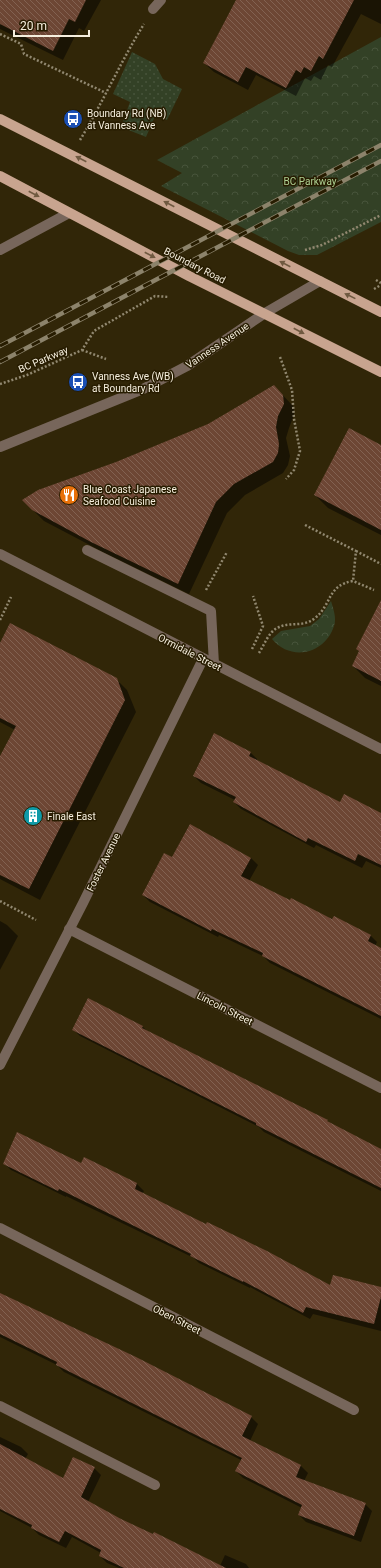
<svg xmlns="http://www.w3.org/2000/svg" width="381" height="1568" viewBox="0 0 381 1568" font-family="Roboto,sans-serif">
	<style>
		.forest { fill: url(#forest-crowns) }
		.garden { fill: url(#garden-dots) }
		.shadow { fill: #0007 }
		.building { fill: url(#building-back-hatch) }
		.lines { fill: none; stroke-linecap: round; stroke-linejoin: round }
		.path { stroke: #918870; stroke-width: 2.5; stroke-dasharray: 2 2; stroke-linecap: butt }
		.minor { stroke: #77665b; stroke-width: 10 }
		.major { stroke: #c8a48f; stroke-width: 10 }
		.rail-casing { stroke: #8c836b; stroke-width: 4.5 }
		.rail { stroke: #271c00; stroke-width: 3; stroke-dasharray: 9; stroke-linecap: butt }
		.oneway { fill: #6f5940 }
		.labels { text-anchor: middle; stroke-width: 3; stroke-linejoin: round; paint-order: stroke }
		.poi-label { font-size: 10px; fill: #f6efde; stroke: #271c00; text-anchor: start }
		.park-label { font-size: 10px; fill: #aed092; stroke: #271c00 }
		.street-label { font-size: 10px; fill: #f6efde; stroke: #271c00 }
	</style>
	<defs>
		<pattern id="forest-crowns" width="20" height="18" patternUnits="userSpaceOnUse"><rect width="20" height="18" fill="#334126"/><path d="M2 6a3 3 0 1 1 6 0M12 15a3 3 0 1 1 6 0" fill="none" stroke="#47543b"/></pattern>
		<pattern id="garden-dots" width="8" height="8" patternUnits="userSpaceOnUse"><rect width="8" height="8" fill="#334126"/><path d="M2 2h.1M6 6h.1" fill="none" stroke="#47543b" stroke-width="1.8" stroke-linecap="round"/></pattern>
		<pattern id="building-back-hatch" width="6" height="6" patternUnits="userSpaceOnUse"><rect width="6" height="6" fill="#6d4634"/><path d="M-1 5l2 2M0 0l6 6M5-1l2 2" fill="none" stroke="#826151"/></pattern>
	</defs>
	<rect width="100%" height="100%" fill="#312608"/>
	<!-- forest -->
	<g class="forest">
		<polygon points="381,37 381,222 317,255 299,255 288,251 161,186 182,173 157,160"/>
		<path d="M 331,601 C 333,608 337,618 334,626 C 325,654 291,662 272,639 L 281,631 L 310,626 L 319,619 Z"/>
	</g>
	<!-- garden -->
	<polygon class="garden" points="132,52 155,64 163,79 182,89 167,120 155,116 146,137 121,127 130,102 113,94"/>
	<!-- shadow -->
	<g class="shadow">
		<polygon points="0,0 101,0 84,31 79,28 63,60 0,29"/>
		<polygon points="237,0 381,0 381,24 361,14 332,67 328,65 321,80 314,76 311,81 305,78 296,96 256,75 248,90 214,72 204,63"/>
		<polygon points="274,386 294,407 294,415 289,428 286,438 290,456 288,465 283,473 245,495 227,513 189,594 103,552 44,521 32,509 117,463 209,425"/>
		<polygon points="381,446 381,535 328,508 315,495"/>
		<polygon points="381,607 381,686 365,678 353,666"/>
		<polygon points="0,645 116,679 127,690 136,712 40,900 0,879 0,759 15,730 0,722"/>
		<polygon points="250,752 257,759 257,761 341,804 381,815 381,868 366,861 362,868 316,845 314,848 241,809 234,802 235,800 201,783 194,776"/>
		<polygon points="172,858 251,858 258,865 249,881 291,901 370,935 377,942 375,946 381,949 381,1019 270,963 263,956 219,935 218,937 150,902 143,895"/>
		<polygon points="0,921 7,925 18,936 0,970"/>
		<polygon points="143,1027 147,1031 327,1121 331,1125 381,1150 381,1191 264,1132 259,1127 80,1036 73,1029"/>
		<polygon points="85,1158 137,1184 144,1191 142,1194 331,1286 381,1288 381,1331 313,1314 310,1319 250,1287 250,1288 199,1263 194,1258 66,1196 66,1197 11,1170 4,1163 82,1165"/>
		<polygon points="0,1294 251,1417 258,1424 250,1441 301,1466 308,1473 304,1481 365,1504 372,1511 361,1542 306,1522 299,1515 302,1508 243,1478 236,1471 241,1460 64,1372 57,1365 0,1337"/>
		<polygon points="0,1437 21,1447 28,1454 25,1459 64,1479 94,1468 101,1475 88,1502 121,1520 220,1566 225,1555 246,1564 249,1568 119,1568 107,1563 100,1556 101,1553 72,1537 66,1548 39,1535 32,1528 0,1511"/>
	</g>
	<!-- building -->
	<g class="building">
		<polygon points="0,0 86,0 75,22 69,19 53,51 0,24"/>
		<polygon points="236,0 354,0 323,59 319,56 311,71 304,67 301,73 296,70 286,88 246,67 238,82 203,63"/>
		<polygon points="274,385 283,395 284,404 278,416 276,427 279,444 278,453 273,462 234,484 216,502 178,584 91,542 32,510 22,500 38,490 116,462 208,424"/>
		<polygon points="349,428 381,445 381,530 314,495"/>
		<polygon points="381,600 381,681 352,666 359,651 356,649"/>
		<polygon points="10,623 117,678 125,700 29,889 0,875 0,756 16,726 0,718 0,643"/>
		<polygon points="214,733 251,752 249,756 340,802 344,794 381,813 381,865 358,854 355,861 308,838 306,842 233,802 236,797 193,776"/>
		<polygon points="190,824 251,858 241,876 290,900 291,898 332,919 334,916 371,935 368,941 381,948 381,1016 262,956 263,953 212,929 211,931 142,895 164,853 172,857"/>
		<polygon points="88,998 143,1026 142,1028 328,1120 327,1121 381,1149 381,1188 256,1125 256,1123 72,1030"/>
		<polygon points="17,1132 81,1163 84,1157 137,1183 135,1189 206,1224 207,1222 267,1251 330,1285 333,1275 381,1287 381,1297 374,1324 306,1307 303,1313 243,1281 243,1282 190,1256 191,1254 59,1189 58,1191 3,1164"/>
		<polygon points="0,1293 136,1357 252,1416 242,1436 301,1465 296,1477 366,1503 354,1536 298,1515 302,1505 235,1471 242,1458 56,1365 57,1362 0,1334"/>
		<polygon points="0,1444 63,1478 73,1457 95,1467 81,1497 121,1519 153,1534 154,1532 226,1568 124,1568 99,1556 101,1550 65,1531 59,1542 31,1528 32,1525 0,1509"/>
	</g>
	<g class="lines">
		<!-- path -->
		<g class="path">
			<polyline points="0,34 21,44 24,54 106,93"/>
			<path d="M 80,140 C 103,102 121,61 144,24"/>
			<polyline points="305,250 322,245 381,215"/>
			<polyline points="376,280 381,283"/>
			<polyline points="374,289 381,285"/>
			<polyline points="82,350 106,359"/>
			<polyline points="280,357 292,390 294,419 300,451 294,470 286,479"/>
			<polyline points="0,384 27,375 82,350 94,331 155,296 169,297"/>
			<polyline points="305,525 356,551 353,581"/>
			<polyline points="356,551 381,564"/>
			<polyline points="206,590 227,552"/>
			<polyline points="0,620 11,597"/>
			<polyline points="252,649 263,626 253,596"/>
			<path d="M 259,653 C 264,645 269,632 277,628 C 290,621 303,628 315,618 C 332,605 327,585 353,581 L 374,590"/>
			<polyline points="0,901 36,920"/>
		</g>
		<!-- minor -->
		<g class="minor">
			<polyline points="153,9 161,0"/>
			<polyline points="0,250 69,213"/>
			<polyline points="0,447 143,389 187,366 265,313 320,281"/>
			<polyline points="87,550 211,611 214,664"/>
			<polyline points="0,554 381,749"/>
			<polyline points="69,929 381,1088"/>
			<polyline points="0,1065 83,903 203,659"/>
			<polyline points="0,1228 354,1410"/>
			<polyline points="0,1406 155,1485"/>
		</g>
		<!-- major -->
		<g class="major">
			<polyline points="0,119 381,312"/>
			<polyline points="0,176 189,276 381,372"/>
		</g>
		<defs>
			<g id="rail">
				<polyline points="0,346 381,145"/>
				<polyline points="0,362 381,161"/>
			</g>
		</defs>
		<!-- rail casing -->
		<use href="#rail" class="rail-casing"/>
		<!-- rail -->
		<use href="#rail" class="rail"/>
	</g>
	<!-- one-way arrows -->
	<defs><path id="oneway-solid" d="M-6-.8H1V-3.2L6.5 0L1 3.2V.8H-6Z"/></defs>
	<g class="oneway">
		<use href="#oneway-solid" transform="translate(81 159) rotate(-153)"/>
		<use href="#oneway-solid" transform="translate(34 194) rotate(28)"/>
		<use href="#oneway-solid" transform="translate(169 204) rotate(-153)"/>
		<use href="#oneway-solid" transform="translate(150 255) rotate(28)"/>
		<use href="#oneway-solid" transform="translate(285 264) rotate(-153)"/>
		<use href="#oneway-solid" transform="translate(350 296) rotate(-154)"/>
		<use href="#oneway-solid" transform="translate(299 331) rotate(28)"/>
	</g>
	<!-- icons -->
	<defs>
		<symbol id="bus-disc" viewBox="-11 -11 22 22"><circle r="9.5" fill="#1a4fb4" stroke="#271c00"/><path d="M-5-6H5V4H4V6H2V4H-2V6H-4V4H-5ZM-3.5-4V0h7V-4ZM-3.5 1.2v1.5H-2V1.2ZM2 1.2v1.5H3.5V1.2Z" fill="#fff"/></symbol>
		<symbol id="restaurant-disc" viewBox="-11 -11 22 22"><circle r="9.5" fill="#e8710a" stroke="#271c00"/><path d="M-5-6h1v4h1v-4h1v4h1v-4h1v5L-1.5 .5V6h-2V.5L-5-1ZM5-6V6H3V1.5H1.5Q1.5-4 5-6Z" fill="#fff"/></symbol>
		<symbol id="building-disc" viewBox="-11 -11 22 22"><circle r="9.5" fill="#0f9aa8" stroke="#271c00"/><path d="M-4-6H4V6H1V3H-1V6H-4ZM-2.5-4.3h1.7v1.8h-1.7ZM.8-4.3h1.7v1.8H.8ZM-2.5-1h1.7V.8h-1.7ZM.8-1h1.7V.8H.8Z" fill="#fff"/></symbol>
	</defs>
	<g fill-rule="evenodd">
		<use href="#bus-disc" x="62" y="108" width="22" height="22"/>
		<use href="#bus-disc" x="67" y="371" width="22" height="22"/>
		<use href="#restaurant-disc" x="58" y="484" width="22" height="22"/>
		<use href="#building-disc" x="22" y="805" width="22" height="22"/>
	</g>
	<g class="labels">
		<!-- poi labels -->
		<g class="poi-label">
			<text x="87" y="117">Boundary Rd (NB)<tspan x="87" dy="12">at Vanness Ave</tspan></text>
			<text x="92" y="380">Vanness Ave (WB)<tspan x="92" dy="12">at Boundary Rd</tspan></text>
			<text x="83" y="493">Blue Coast Japanese<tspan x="83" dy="12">Seafood Cuisine</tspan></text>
			<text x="47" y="820">Finale East</text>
		</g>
		<!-- park labels -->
		<g class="park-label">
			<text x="310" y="185">BC Parkway</text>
		</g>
		<!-- street labels -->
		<g class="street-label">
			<text transform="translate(195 265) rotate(27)" y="4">Boundary Road</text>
			<text transform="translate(217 345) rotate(-34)" y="4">Vanness Avenue</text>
			<text transform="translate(43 359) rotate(-23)" y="4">BC Parkway</text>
			<text transform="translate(190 652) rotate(27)" y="4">Ormidale Street</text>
			<text transform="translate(103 862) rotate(-64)" y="4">Foster Avenue</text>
			<text transform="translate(225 1008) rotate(27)" y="4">Lincoln Street</text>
			<text transform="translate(177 1319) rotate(27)" y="4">Oben Street</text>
		</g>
	</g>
	<!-- scale -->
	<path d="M14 30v6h75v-6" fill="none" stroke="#f6efde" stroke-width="2"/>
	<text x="20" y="30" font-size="12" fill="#f6efde" stroke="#271c00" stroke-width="3" paint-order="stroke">20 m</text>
</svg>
